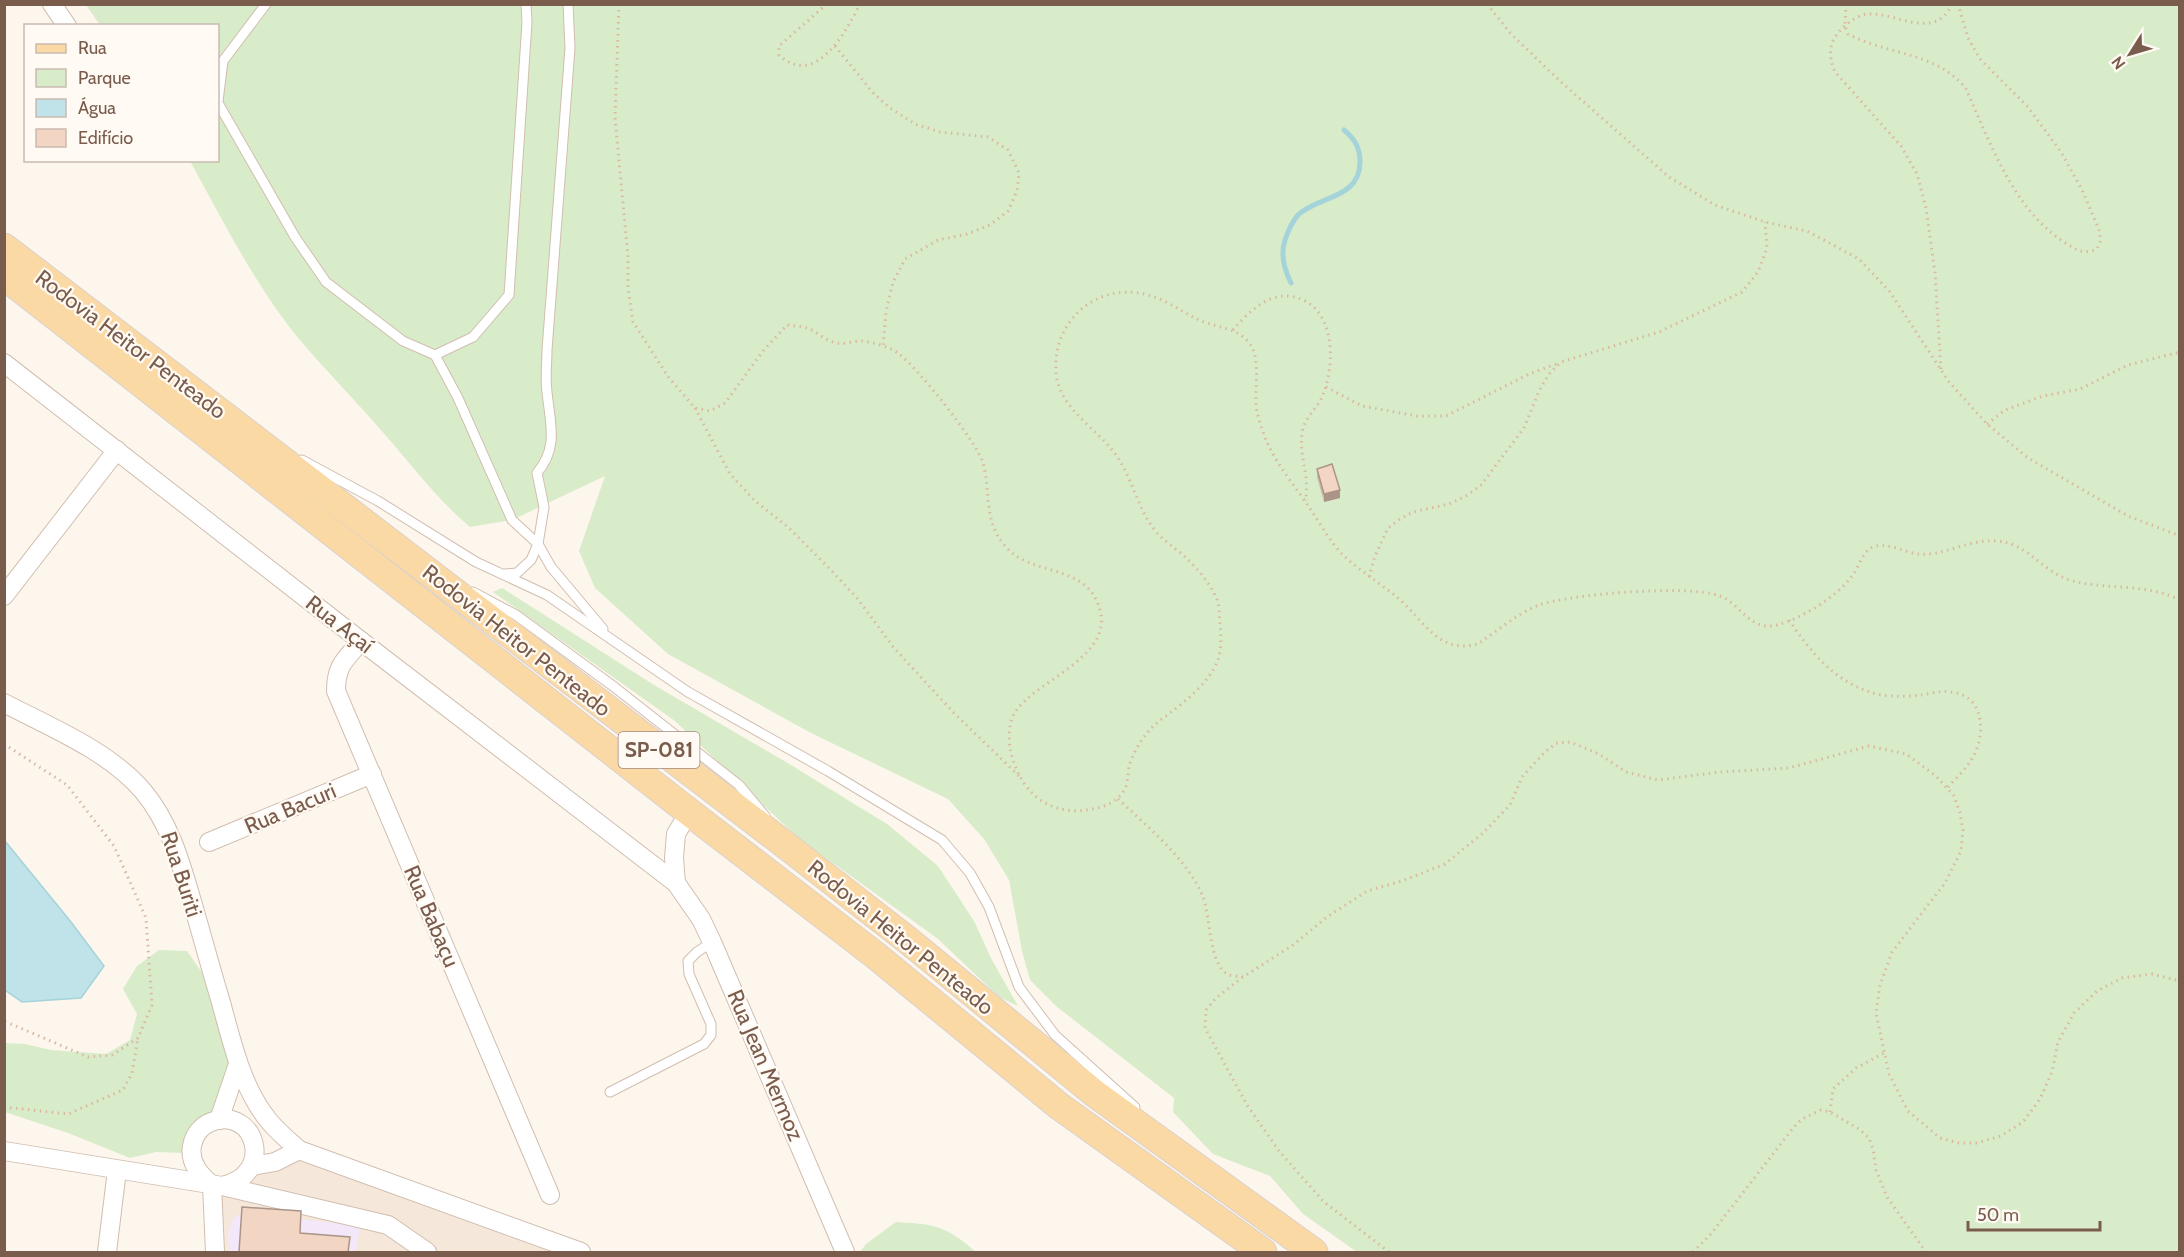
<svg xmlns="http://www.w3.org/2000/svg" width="2184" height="1257" viewBox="0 0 2184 1257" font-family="Cabin,sans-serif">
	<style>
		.residential { fill: #f5e8da }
		.education { fill: #f3e8fa }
		.green { fill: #d8ecc9 }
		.water { fill: #bfe3e8; stroke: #a5d3da; stroke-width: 1.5 }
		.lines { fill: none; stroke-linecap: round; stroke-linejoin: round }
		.stream { stroke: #a5d3da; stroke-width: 5 }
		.lane-casing { stroke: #d1beb0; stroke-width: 11 }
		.street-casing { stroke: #d1beb0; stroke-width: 20 }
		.primary-casing { stroke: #dad1cd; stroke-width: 29 }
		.path { stroke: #d9b8a5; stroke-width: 3; stroke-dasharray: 1.5 4.5; stroke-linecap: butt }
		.lane { stroke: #fff; stroke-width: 9 }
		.street { stroke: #fff; stroke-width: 18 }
		.primary { stroke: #fbd9a5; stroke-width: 27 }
		.wall { fill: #d1b7a8 }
		.shaded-wall { fill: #aa9588 }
		.building { fill: #f3d5c3; stroke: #aa9588; stroke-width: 1.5 }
		.labels { text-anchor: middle; stroke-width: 4.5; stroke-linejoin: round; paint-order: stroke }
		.shield { fill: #fffaf3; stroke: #a28b7f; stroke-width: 1.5 }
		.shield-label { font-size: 21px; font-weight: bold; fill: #7a5c4d }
		.street-label { font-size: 22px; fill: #7a5c4d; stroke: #fffaf3 }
	</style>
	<rect width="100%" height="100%" fill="#fdf6ec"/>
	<!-- residential -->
	<polygon class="residential" points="297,1155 566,1252 223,1252 221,1191"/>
	<!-- education -->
	<polygon class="education" points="248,1213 360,1226 356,1252 229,1252 228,1234 232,1221 237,1215"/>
	<!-- green -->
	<g class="green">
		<path d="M 86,5 L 2179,5 L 2179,1252 L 1357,1252 L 1303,1214 L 1270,1176 L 1213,1154 L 1173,1112 L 1174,1098 L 1056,1006 L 1030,980 L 1022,951 L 1009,880 L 984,839 L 948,799 L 811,733 L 668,654 L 595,588 L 579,551 L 605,476 L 512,520 L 470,527 C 438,500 414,468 387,437 C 358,403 327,372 299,339 C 256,287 222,219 190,161 L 218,160 L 218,26 L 100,25 Z"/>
		<polygon points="502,588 654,685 786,762 887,824 938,866 974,921 992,960 1018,1006 999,997 938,939 797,837 675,721 493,592"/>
		<polygon points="159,950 187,951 203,974 217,999 239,1082 183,1153 156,1152 130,1158 68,1133 5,1112 4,1043 25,1044 51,1050 106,1054 130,1040 137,1014 123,989 137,966"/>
		<path d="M 896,1222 C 935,1224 946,1226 976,1252 L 860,1252 L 866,1244 Z"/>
	</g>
	<!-- water -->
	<polygon class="water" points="5,841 71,922 104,966 81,998 22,1002 5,990"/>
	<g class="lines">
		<!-- stream -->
		<path class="stream" d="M 1291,283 C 1284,269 1280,255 1285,240 C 1288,231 1292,222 1298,215 C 1318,196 1360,199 1360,162 C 1360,148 1355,139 1344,130"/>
		<defs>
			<g id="lane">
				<polyline points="218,101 223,61 266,4"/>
				<polyline points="218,103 295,237 326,282 403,341 435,355 458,398 512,520 538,544 551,567 603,629"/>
				<polyline points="435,355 473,337 509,295 527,22 526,4"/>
				<polyline points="302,460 378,501 476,562 547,595 688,692 828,771 942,840 970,873 989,907 1019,987 1055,1035 1135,1107"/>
				<path d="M 505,574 L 517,573 L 531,560 L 538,544 L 544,507 L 537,473 C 559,447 550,423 547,392 C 545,378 547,364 547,350 L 570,48 L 568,4"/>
				<polyline points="473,592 516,615 613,686 739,785 765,816"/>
				<polyline points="610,1092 704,1044 711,1035 711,1024 689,974 688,961 697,952 712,942"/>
			</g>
			<g id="street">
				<polyline points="52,4 67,26"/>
				<polyline points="4,363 361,641 676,883 701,919 712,942 845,1252"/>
				<polyline points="4,596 117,450"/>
				<path d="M 361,641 C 345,660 336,665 336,691 L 550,1195"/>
				<path d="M 4,703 C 50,727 109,751 143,791 C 169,822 180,860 191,898 C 201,932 210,966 220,999 C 232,1041 241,1087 269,1121 C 278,1132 289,1141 299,1150 L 581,1252"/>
				<polyline points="209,842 372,774"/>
				<polyline points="676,883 674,858 676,834 689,812"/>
				<polyline points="219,1120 238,1064"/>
				<polyline points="4,1151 222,1186 388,1225 427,1252"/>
				<polyline points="252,1166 275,1162 299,1150"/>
				<path d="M 212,1185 C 200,1175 189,1163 192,1146 C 194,1135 201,1126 211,1122 C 256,1105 276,1175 222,1186"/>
				<polyline points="212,1185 215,1252"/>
				<polyline points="107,1252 117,1170"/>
			</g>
			<g id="primary">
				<polyline points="4,247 788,847 910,942 1094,1093 1314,1252"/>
				<polyline points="4,276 689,812 875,955 1059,1106 1263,1252"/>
			</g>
		</defs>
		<!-- lane casing -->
		<use href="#lane" class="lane-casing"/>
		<!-- street casing -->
		<use href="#street" class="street-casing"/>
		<!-- primary casing -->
		<use href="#primary" class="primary-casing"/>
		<!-- path -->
		<g class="path">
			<path d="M 619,4 L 615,118 L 628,257 L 628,288 L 633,322 L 669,378 L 695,408 L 710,411 L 725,403 L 763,351 L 787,325 C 794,326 801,326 807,328 C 816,331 824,339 833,342 C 843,346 851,341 862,341 C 872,342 891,347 899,354 C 917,367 977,442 983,463 C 991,492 983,522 1006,547 C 1032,577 1088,563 1100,610 C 1113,657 1037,680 1016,711 C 1008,721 1009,737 1010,749 C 1013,764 1021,782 1032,793 C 1045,807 1068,813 1086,810 C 1103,808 1120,802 1126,786 C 1128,780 1128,773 1129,767 C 1132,755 1140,741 1148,732 C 1154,724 1162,719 1170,713 C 1187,700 1209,682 1217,662 C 1222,651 1221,635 1220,623 C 1219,616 1220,610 1218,603 C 1213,586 1197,568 1184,556 C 1174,547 1162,540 1154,529 C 1136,506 1132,475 1113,451 C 1093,426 1059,407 1056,373 C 1052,323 1094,283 1144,294 C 1164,298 1180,311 1197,319 C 1215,328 1238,327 1250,344 C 1262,362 1253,392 1257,412 C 1259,421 1263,432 1266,440 C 1276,464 1295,486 1309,507 C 1320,523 1330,542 1343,555 C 1360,571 1380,583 1398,598 C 1423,619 1438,655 1478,644 C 1497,631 1518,613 1539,605 C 1571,594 1690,584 1720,596 C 1741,604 1750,632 1777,625 C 1801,619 1838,596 1852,576 C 1859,568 1862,551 1873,547 C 1888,542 1904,552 1918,554 C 1943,557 1970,538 1998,541 C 2031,545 2041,572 2073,581 C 2108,590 2146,583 2180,600"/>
			<path d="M 827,4 L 779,46 L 779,55 C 815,89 846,32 860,4"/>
			<polyline points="1487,4 1511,34 1561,82 1669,177 1715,205 1765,222 1807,231 1859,259 1890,292 1949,382 1987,424 2028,458 2128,516 2180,536"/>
			<path d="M 1846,4 L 1845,26 L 1848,34 C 1887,55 1938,52 1966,89 C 1990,142 2013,209 2064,242 C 2076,250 2083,255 2097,249 L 2101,240 L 2099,230 L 2083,192 L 2061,152 L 2028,107 L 1980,59 L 1968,38 L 1958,4"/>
			<polyline points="835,46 874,94 890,108 915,124 940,132 988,137 1008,150 1019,173 1017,191 1008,211 990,225 967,234 938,240 905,259 893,282 886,312 883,347"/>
			<path d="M 1233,330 C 1248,312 1270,291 1294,297 C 1336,306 1336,365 1322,397 C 1317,408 1307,416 1303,428 C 1299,446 1304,461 1306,478 C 1307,486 1306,494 1306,501"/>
			<path d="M 1941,369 L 1935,273 L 1926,208 L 1917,174 L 1901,146 L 1835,72 C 1825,49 1832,35 1851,21 C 1856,18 1862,14 1868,14 C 1896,12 1935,42 1952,4"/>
			<polyline points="1326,387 1362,406 1417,416 1446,416 1529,374 1559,363"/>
			<polyline points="695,408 730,474 754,500 789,528 828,567 857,598 894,648 954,713 1019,776"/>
			<polyline points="1987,424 2005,410 2043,396 2080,389 2128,365 2180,352"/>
			<polyline points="1369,577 1375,556 1388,528 1400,519 1413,512 1449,504 1466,496 1481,485 1524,428 1539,391 1549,374 1561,362 1659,332 1742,292 1758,272 1767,248 1765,222"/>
			<path d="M 1789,620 C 1810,651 1833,680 1870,692 C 1883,697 1905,697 1920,695 C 1930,694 1941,690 1951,692 C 1981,695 1985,725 1977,748 C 1972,764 1957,777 1947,788"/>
			<polyline points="4,744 67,785 114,846 146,918 152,1005 138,1038 112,1055 88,1057 4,1021"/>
			<path d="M 1118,799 C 1147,826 1189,861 1203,897 C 1211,917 1208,965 1229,975 C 1233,976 1239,976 1243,977"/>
			<polyline points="4,1107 68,1114 123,1090 132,1073 138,1038"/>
			<polyline points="1830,1112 1833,1089 1856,1068 1884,1053"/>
			<polyline points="1389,1252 1324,1202 1279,1151 1247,1105 1205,1028 1206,1010 1216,998 1243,977 1293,945 1327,917 1367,891 1402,881 1445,864 1483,833 1510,805 1522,777 1544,753 1556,743 1570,742 1599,754 1626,772 1658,780 1720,772 1789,768 1869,746 1906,754 1936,776 1954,796 1960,813 1963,830 1961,851 1945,883 1892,952 1880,985 1876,1013 1889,1074 1908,1111 1940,1138 1959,1143 1976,1143 2001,1136 2023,1122 2040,1099 2052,1072 2058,1042 2074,1013 2097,991 2122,978 2152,974 2180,981"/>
			<polyline points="1693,1252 1711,1234 1793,1128 1802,1119 1821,1110 1830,1112 1859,1129 1869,1138 1873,1149 1876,1170 1887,1197 1926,1252"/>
		</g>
		<!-- lane -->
		<use href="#lane" class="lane"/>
		<!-- street -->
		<use href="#street" class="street"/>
		<!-- primary -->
		<use href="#primary" class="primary"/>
	</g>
	<!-- wall -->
	<polygon class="wall" points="1317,469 1340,498 1324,502 1317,477"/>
	<!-- shaded-wall -->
	<polygon class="shaded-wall" points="1340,490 1340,498 1324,502 1324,494"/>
	<!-- building -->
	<g class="building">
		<polygon points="1332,464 1340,490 1324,494 1317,469"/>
		<polygon points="242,1207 301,1211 300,1233 350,1237 348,1252 239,1252"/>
	</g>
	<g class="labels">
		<!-- shield labels -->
		<rect class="shield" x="618.5" y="732" width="81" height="36" rx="4.5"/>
		<g class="shield-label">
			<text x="659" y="757">SP-081</text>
		</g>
		<!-- street labels -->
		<g class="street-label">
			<text transform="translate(131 344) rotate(37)" y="8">Rodovia Heitor Penteado</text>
			<text transform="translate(340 624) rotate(38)" y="8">Rua Açaí</text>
			<text transform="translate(517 640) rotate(38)" y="8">Rodovia Heitor Penteado</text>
			<text transform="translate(290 808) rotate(-23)" y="8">Rua Bacuri</text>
			<text transform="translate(182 874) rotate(72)" y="8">Rua Buriti</text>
			<text transform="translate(432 916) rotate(67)" y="8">Rua Babaçu</text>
			<text transform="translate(901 937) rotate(39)" y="8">Rodovia Heitor Penteado</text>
			<text transform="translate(766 1065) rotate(67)" y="8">Rua Jean Mermoz</text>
		</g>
	</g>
	<!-- border -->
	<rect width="2184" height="1257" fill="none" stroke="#7a5c4d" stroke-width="12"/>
	<!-- legend -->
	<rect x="24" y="24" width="195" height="138" fill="#fffaf3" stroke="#cabbb1" stroke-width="1.5"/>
	<rect x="36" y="44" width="30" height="9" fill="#fbd9a5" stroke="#cabbb1" stroke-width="1.5"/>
	<text x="78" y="54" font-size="18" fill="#7a5c4d">Rua</text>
	<rect x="36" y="69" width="30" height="18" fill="#d8ecc9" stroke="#cabbb1" stroke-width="1.5"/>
	<text x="78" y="84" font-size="18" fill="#7a5c4d">Parque</text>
	<rect x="36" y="99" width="30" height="18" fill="#bfe3e8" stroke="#cabbb1" stroke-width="1.5"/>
	<text x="78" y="114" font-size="18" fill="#7a5c4d">Água</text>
	<rect x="36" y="129" width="30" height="18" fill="#f3d5c3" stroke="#cabbb1" stroke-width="1.5"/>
	<text x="78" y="144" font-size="18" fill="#7a5c4d">Edifício</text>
	<!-- north arrow -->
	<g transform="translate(2130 54) rotate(233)" stroke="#fffaf3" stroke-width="4.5" paint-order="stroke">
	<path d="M0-4.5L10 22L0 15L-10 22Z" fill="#7a5c4d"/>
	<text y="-9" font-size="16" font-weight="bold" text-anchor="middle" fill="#7a5c4d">N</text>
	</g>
	<!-- scale -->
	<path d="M1968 1221v9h132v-9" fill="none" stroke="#7a5c4d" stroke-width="3"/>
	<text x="1977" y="1221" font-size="18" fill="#7a5c4d" stroke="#fffaf3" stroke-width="4.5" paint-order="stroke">50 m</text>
</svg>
